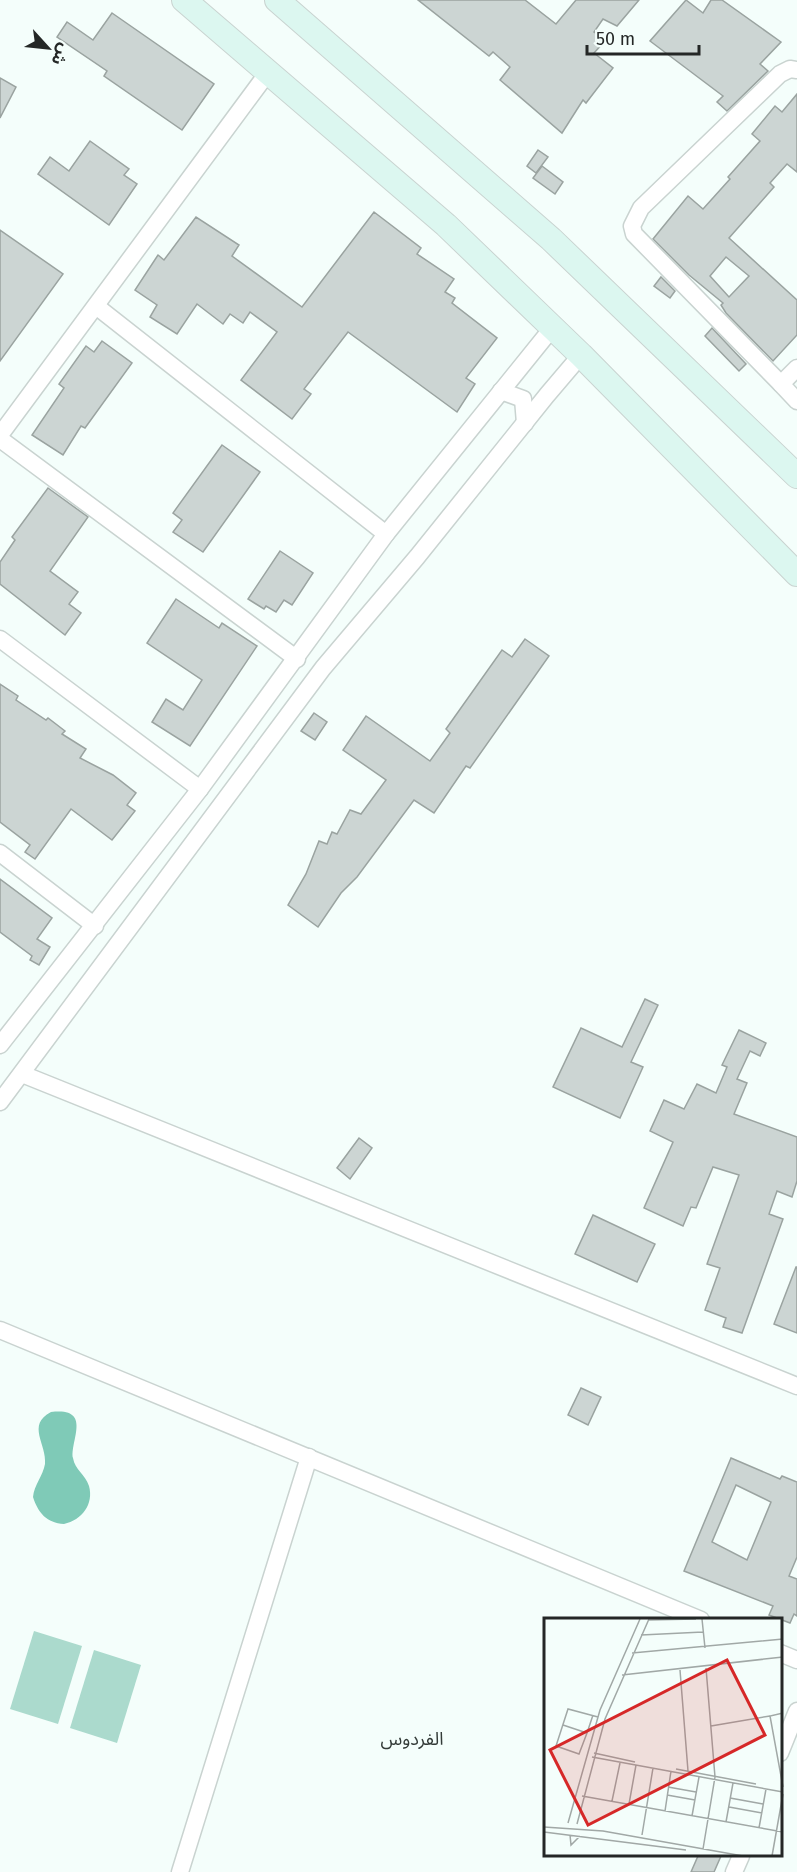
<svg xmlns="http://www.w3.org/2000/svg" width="797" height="1872" viewBox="0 0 797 1872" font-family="'Fira Sans','Noto Sans Arabic',sans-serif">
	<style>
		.green { fill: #abdacd }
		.water { fill: #7fcab7 }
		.building { fill: #ccd5d3; stroke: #9aa3a0; stroke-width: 1.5; fill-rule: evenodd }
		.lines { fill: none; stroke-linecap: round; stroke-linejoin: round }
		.street-casing { stroke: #c9d3d0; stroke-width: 19 }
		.secondary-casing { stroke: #c9d3d0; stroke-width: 26 }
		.street { stroke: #fff; stroke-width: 16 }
		.secondary { stroke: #dcf7f0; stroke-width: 24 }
		.labels { text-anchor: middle; stroke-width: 4.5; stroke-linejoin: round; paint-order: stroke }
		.neighbourhood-label { font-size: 18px; fill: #333b38; stroke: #f4fefb }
		.inset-road { fill: none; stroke: #a1a8a6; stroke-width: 1.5 }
		.view { fill: #d62828; fill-opacity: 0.15; stroke: #d62828; stroke-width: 3 }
		.inset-edge { fill: none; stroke: #242726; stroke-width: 3 }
	</style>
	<rect width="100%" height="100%" fill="#f4fefb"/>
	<!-- green -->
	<g class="green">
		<polygon points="34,1631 82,1646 58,1724 10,1709"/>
		<polygon points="94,1650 141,1665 117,1743 70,1728"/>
	</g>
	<!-- water -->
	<path class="water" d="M 51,1412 C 93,1407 70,1441 73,1458 C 75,1470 85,1474 89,1486 C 94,1504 82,1520 64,1524 C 47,1523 38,1513 33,1497 C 34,1485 43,1476 45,1464 C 47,1444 26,1425 51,1412 Z"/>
	<!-- building -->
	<g class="building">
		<polygon points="418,0 525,0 556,24 576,0 639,0 617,26 603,19 594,32 606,40 594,53 613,68 586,103 583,100 562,133 500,80 510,67 493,52 489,56"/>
		<polygon points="686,0 703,13 711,0 722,0 781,42 760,64 768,71 727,111 717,102 723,96 650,41"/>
		<polygon points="112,13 214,84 182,130 104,76 107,71 57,37 67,22 93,40"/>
		<polygon points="0,78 16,87 0,118"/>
		<path d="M 797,94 L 797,172 L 787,164 L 770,183 L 774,187 L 729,238 L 797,300 L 797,335 L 773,361 L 726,313 L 721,305 L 723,303 L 689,275 L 653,239 L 688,196 L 703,209 L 730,179 L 728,177 L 760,141 L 752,134 L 775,106 L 782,112 ZM 726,257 L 749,276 L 729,297 L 710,276 Z"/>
		<polygon points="90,141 129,169 124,175 137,184 109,225 38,174 50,157 69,171"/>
		<polygon points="538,150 548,157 536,173 527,166"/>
		<polygon points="542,166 563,182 555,194 533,178"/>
		<polygon points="374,212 421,248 417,254 454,279 445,292 455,298 452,303 497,338 466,378 475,384 457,412 348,332 304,389 311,394 292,419 241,380 277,332 250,312 243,323 230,314 223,324 197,304 177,334 150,317 157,305 135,290 158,255 164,260 196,217 239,245 232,256 302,307"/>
		<polygon points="0,230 63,274 0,361"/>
		<polygon points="661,277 675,291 670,298 654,286"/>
		<polygon points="712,328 746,364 739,371 705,336"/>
		<polygon points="102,341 132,363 85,428 81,426 63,455 32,435 64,388 59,384 86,346 94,352"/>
		<polygon points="222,445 260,472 203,552 173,532 182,520 173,513"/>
		<polygon points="48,488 88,517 50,571 78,592 69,604 81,613 65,635 0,584 0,562 15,540 12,537"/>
		<polygon points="280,551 313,573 292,605 284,600 276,612 266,606 264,609 248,599"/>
		<polygon points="176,599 219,628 222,623 257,646 190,746 152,722 166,699 183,710 202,680 147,643"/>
		<polygon points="525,639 549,656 470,768 466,766 434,813 414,800 357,877 341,893 318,927 288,905 306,874 319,841 327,844 332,832 337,834 350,810 361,814 386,780 343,750 366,716 430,761 450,733 446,729 502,650 512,657"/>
		<polygon points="0,684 18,696 16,700 46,720 48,718 65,731 62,734 86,749 80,758 113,775 136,793 127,805 135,811 112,840 71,809 35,859 25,852 30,845 0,822"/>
		<polygon points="314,713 327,722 315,740 301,731"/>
		<polygon points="0,879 52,918 37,939 50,947 39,965 30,960 32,956 0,932"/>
		<polygon points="645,999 658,1005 631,1062 643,1067 620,1118 553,1087 581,1028 622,1047"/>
		<polygon points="739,1030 766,1043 760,1056 750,1051 737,1079 747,1083 734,1114 797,1137 797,1181 792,1197 777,1191 769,1214 783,1219 742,1333 723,1327 726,1318 705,1310 720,1268 707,1264 739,1175 713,1167 696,1208 691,1207 683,1226 644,1208 673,1142 650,1131 664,1100 684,1109 697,1084 716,1093 727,1067 722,1065"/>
		<polygon points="359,1138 372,1148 350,1179 337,1168"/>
		<polygon points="593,1215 655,1244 637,1282 575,1254"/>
		<polygon points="796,1267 797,1267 797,1333 774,1324"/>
		<polygon points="581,1388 601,1397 588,1425 568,1415"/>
		<path d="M 731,1458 L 780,1479 L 782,1476 L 797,1482 L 797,1557 L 789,1576 L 797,1579 L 797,1616 L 794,1614 L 790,1623 L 769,1615 L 773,1606 L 684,1571 ZM 736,1485 L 771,1502 L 747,1560 L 712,1542 Z"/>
		<polygon points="698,1856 721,1856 714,1872 691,1872"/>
	</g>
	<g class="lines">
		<defs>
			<g id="street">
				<polyline points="797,70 790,69 780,74 641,208 632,226 634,234 781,384 797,368"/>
				<polyline points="96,306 386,534"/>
				<polyline points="781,384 797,401"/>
				<polyline points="501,391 523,399 525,423"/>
				<polyline points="0,435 269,71"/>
				<polyline points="0,439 297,659"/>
				<polyline points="0,639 200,789"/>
				<polyline points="0,853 95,926"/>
				<polyline points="0,1045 200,789 386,534 553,327"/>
				<polyline points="22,1074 797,1386"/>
				<polyline points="0,1102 323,668 417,557 547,395 581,355"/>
				<polyline points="0,1330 701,1620"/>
				<polyline points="780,1653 797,1660"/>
				<polyline points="780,1753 797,1711"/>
				<polyline points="180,1872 309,1457"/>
				<polyline points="734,1872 741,1856"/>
			</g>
			<g id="secondary">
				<polyline points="184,0 446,225 581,355 797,574"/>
				<polyline points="277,0 551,239 797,476"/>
			</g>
		</defs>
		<!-- street casing -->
		<use href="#street" class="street-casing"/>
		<!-- secondary casing -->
		<use href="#secondary" class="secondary-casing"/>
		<!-- street -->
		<use href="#street" class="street"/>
		<!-- secondary -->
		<use href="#secondary" class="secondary"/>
	</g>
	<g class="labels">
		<!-- neighbourhood labels -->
		<g class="neighbourhood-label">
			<text x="412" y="1745">الفردوس</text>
		</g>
	</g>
	<!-- overview -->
	<g transform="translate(544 1618)">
		<rect width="238" height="238" fill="#f4fefb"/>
		<path class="inset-road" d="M 158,1 L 161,30M 104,2 L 152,1M 97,17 L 159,14M 88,35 L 239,21M 136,52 L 144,153M 78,57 L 239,39M 239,95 L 226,98 L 239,169M 19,107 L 43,115 L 35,136 L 12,128 L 24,91 L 54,99M 167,108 L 226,98M 43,115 L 49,97M 50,135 L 91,144M 48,139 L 239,174M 132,151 L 212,166M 124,169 L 152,174M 123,177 L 151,182M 38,178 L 239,214M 186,180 L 219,186M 68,183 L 76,145M 85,186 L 92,147M 185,189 L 218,195M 121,193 L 127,153M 148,198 L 155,159M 182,204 L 189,165M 24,205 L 56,92 L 96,1M 33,206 L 61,101 L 105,1M 0,209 L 59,213 L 199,238M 215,210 L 222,171M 0,214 L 142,232M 26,217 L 27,227 L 36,218M 98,217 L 109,150M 159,231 L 171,159 L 162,50M 228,238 L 239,176"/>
		<path class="view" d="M 183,42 L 221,117 L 44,207 L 6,132 Z"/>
		<rect width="238" height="238" class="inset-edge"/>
	</g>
	<!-- north arrow -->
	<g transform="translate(48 48) rotate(117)" stroke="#f4fefb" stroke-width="4.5" paint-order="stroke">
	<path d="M0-4.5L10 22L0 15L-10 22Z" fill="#242726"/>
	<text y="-9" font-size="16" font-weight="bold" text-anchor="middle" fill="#242726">ش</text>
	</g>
	<!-- scale -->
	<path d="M587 45v9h112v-9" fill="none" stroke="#242726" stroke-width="3"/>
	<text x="596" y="45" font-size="18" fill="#242726" stroke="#f4fefb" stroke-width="4.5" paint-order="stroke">50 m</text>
</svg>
